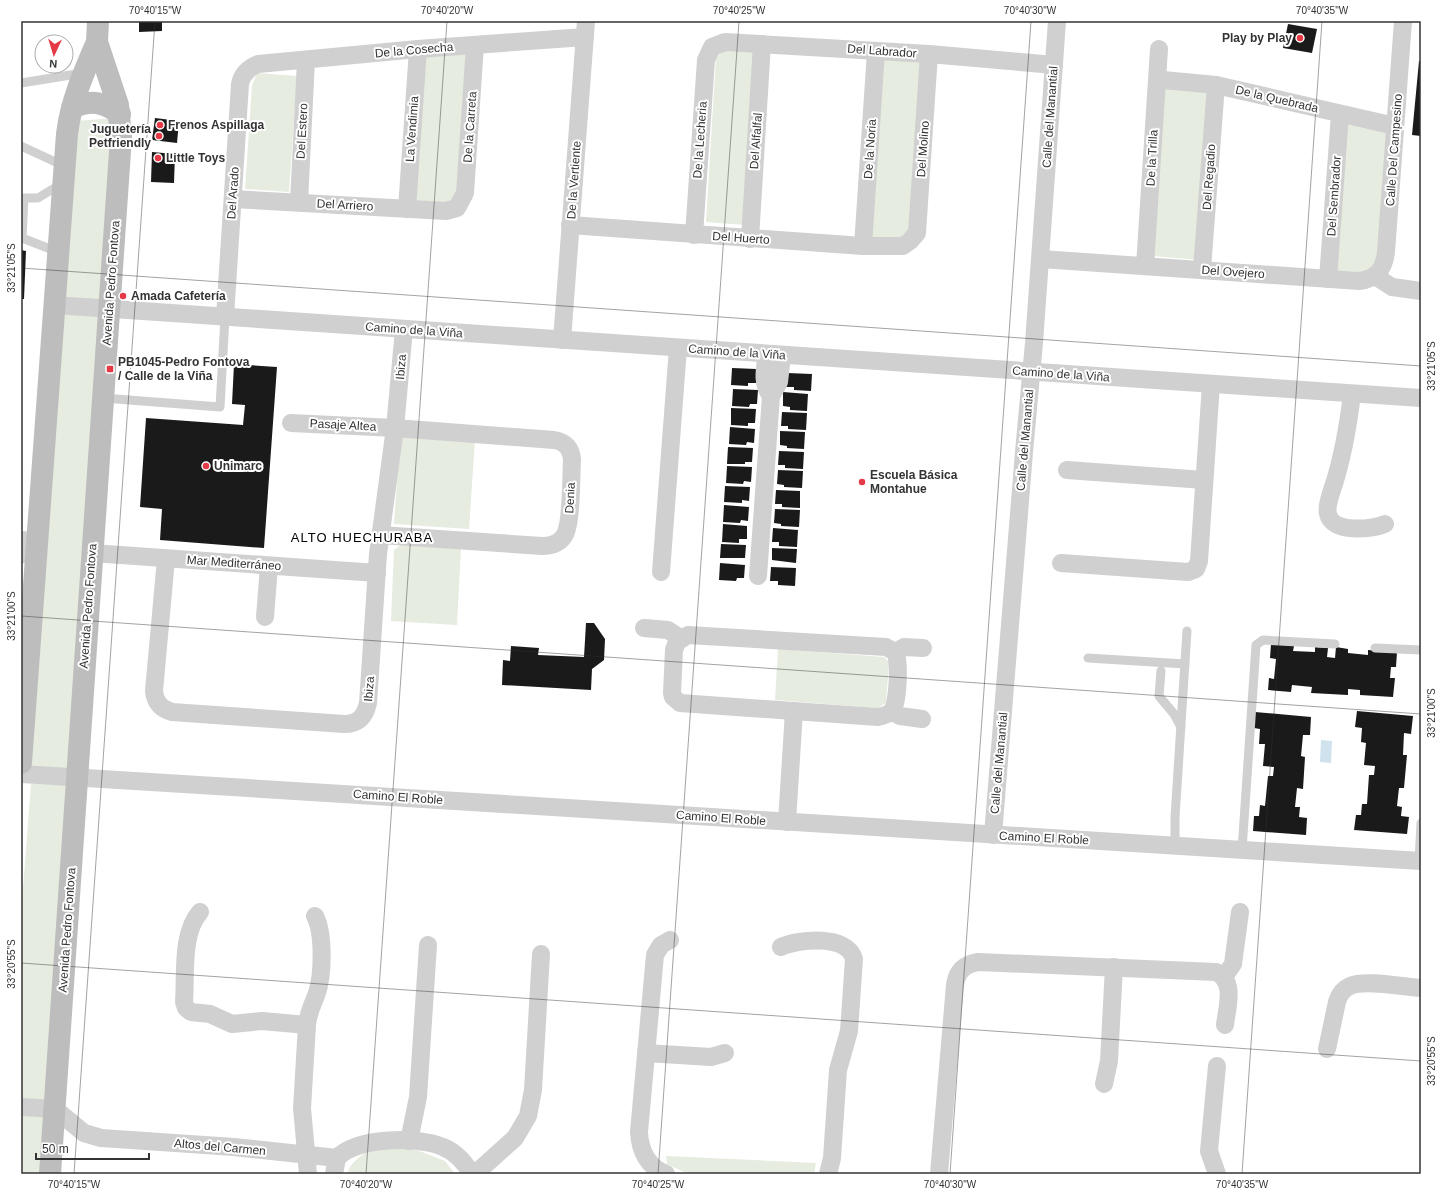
<svg xmlns="http://www.w3.org/2000/svg" width="1442" height="1195" viewBox="0 0 1442 1195" font-family="Helvetica,sans-serif">
	<style>
		.green { fill: #e6ecdf }
		.water { fill: #cfe2ee }
		.building { fill: #1a1a1a }
		.lines { fill: none; stroke-linecap: round; stroke-linejoin: round }
		.lane { stroke: #d0d0d0; stroke-width: 9 }
		.street { stroke: #d0d0d0; stroke-width: 18 }
		.secondary { stroke: #bdbdbd; stroke-width: 22 }
		.ticks { fill: none; stroke: #333; stroke-width: 1; stroke-opacity: 0.45 }
		.poi-dot { fill: #e63946; stroke: #fff; stroke-width: 1.5 }
		.labels { text-anchor: middle; stroke-width: 4; stroke-linejoin: round; paint-order: stroke }
		.poi-label { font-size: 12px; font-weight: bold; fill: #333; stroke: #fff; text-anchor: start }
		.street-label { font-size: 12px; fill: #333; stroke: #fff }
		.neighbourhood-label { font-size: 13px; letter-spacing: 1px; fill: #000; stroke: #fff }
		.neatline { fill: none; stroke: #333; stroke-width: 1.5 }
		.ticks-label { font-size: 10px; text-anchor: middle; fill: #333 }
	</style>
	<rect width="100%" height="100%" fill="#fff"/>
	<!-- green -->
	<g class="green">
		<polygon points="725,49 756,51 745,225 706,222 716,58"/>
		<polygon points="468,54 460,192 455,202 413,203 423,57"/>
		<polygon points="882,57 922,60 911,232 903,240 870,238"/>
		<polygon points="257,73 297,76 289,192 245,189 252,86"/>
		<polygon points="1166,83 1209,90 1199,260 1152,256 1164,91"/>
		<polygon points="115,118 74,770 31,768 76,121"/>
		<polygon points="1346,121 1389,131 1380,252 1372,267 1363,272 1333,271"/>
		<polygon points="400,435 475,440 469,529 394,524"/>
		<polygon points="402,544 461,548 457,625 391,621 394,550"/>
		<polygon points="778,649 884,657 889,662 886,703 878,708 775,700"/>
		<polygon points="31,784 72,785 44,1174 21,1174 21,915"/>
		<path d="M 393,1147 L 417,1150 L 445,1161 L 455,1174 L 348,1174 C 348,1164 364,1152 373,1150 C 379,1148 386,1148 393,1147 Z"/>
		<polygon points="666,1156 816,1163 814,1174 688,1174 667,1164"/>
	</g>
	<!-- water -->
	<polygon class="water" points="1321,740 1332,741 1331,763 1320,762"/>
	<!-- building -->
	<g class="building">
		<polygon points="139,21 162,21 162,31 139,32"/>
		<polygon points="1288,24 1317,29 1312,53 1283,48"/>
		<polygon points="1419,61 1421,61 1421,136 1412,135"/>
		<polygon points="155,118 179,121 177,143 152,140"/>
		<polygon points="152,152 175,154 174,183 151,182"/>
		<polygon points="21,250 26,251 24,299 21,299"/>
		<polygon points="234,364 277,367 264,548 160,540 162,509 140,507 146,418 243,425 245,405 232,404"/>
		<polygon points="732,368 756,369 756,383 748,383 748,386 731,385"/>
		<polygon points="787,373 812,374 811,391 794,390 794,387 786,387"/>
		<polygon points="733,389 758,390 757,404 750,404 749,407 732,406"/>
		<polygon points="783,392 808,394 807,411 790,410 790,407 783,406"/>
		<polygon points="731,408 756,409 755,423 748,423 748,426 731,425"/>
		<polygon points="782,412 807,413 806,430 788,429 788,426 781,426"/>
		<polygon points="730,427 755,429 754,443 747,442 746,445 729,444"/>
		<polygon points="780,431 805,432 804,449 787,448 787,446 780,445"/>
		<polygon points="728,447 753,448 752,462 745,462 745,464 727,464"/>
		<polygon points="779,451 804,452 803,469 785,468 785,465 778,465"/>
		<polygon points="727,466 752,467 751,482 744,481 743,484 726,483"/>
		<polygon points="778,470 803,471 802,488 784,487 784,485 777,484"/>
		<polygon points="725,486 750,487 749,501 742,500 742,503 724,502"/>
		<polygon points="776,490 800,491 800,508 782,507 782,504 775,504"/>
		<polygon points="724,505 749,507 748,521 741,520 740,523 723,522"/>
		<polygon points="775,509 800,510 799,527 781,526 781,524 774,523"/>
		<polygon points="723,524 747,526 747,539 739,539 739,543 722,542"/>
		<polygon points="773,528 798,530 797,547 779,546 779,542 772,542"/>
		<polygon points="721,544 746,545 745,558 720,558"/>
		<polygon points="772,548 797,549 796,563 772,560"/>
		<polygon points="720,563 745,565 744,578 737,578 736,581 719,580"/>
		<polygon points="771,567 796,568 795,586 778,585 778,581 770,581"/>
		<polygon points="586,623 594,623 605,639 604,660 592,669 591,690 502,685 503,660 510,661 511,646 539,648 538,655 584,657"/>
		<polygon points="1271,644 1294,646 1293,651 1315,652 1315,647 1328,648 1327,657 1335,658 1336,647 1348,649 1348,653 1368,655 1368,650 1397,652 1396,667 1391,667 1390,678 1395,678 1393,697 1360,695 1360,690 1348,689 1348,695 1311,693 1312,687 1292,685 1291,692 1268,690 1269,678 1274,679 1276,659 1270,658"/>
		<polygon points="1357,711 1413,716 1411,734 1404,733 1403,755 1407,755 1404,788 1399,788 1397,806 1402,807 1401,816 1409,817 1407,834 1354,830 1356,815 1361,815 1362,804 1367,804 1369,775 1374,775 1375,766 1364,765 1366,743 1361,742 1362,728 1355,727"/>
		<polygon points="1255,712 1311,717 1310,735 1303,735 1301,756 1305,757 1303,789 1297,788 1295,807 1300,807 1299,817 1307,818 1306,835 1253,831 1254,816 1259,816 1260,805 1265,806 1268,776 1273,776 1274,767 1263,766 1265,744 1259,744 1260,729 1254,728"/>
	</g>
	<g class="lines">
		<!-- lane -->
		<g class="lane">
			<polyline points="21,83 83,73"/>
			<polyline points="21,146 64,166"/>
			<polyline points="58,252 22,238 24,198 38,198 61,184"/>
			<polyline points="103,398 220,407 225,317"/>
			<polyline points="1375,648 1421,650"/>
			<polyline points="1088,658 1185,664"/>
			<polyline points="1161,671 1159,696 1174,714 1181,727"/>
			<polyline points="1175,846 1175,817 1187,631"/>
			<polyline points="1242,850 1256,645 1263,640 1335,644"/>
			<polyline points="1419,861 1421,823"/>
		</g>
		<!-- street -->
		<g class="street">
			<polyline points="1157,81 1163,80 1216,85 1395,126"/>
			<polyline points="233,199 446,211 457,208 465,193 475,45"/>
			<polyline points="299,202 306,60"/>
			<polyline points="407,209 418,49"/>
			<polyline points="570,225 863,246 903,246 910,241 917,233 929,54"/>
			<polyline points="694,235 706,60 712,47 725,42 929,54 1054,65"/>
			<polyline points="750,239 762,44"/>
			<polyline points="863,246 876,51"/>
			<path d="M 1041,259 L 1359,281 C 1377,279 1384,269 1386,252 L 1403,21"/>
			<polyline points="1145,266 1159,49"/>
			<polyline points="1202,269 1216,85"/>
			<polyline points="1375,276 1392,287 1421,291"/>
			<polyline points="1328,279 1340,114"/>
			<polyline points="54,305 1421,398"/>
			<path d="M 225,317 L 240,84 C 242,74 248,68 258,64 L 418,49 L 585,37"/>
			<polyline points="562,340 586,21"/>
			<path d="M 767,354 C 765,368 761,383 771,396"/>
			<path d="M 1352,394 C 1348,427 1343,458 1332,490 C 1330,497 1326,506 1328,514 C 1332,533 1371,530 1385,524"/>
			<path d="M 291,423 L 395,428 L 554,440 C 565,442 571,448 572,459 C 571,475 572,525 564,536 C 559,544 551,546 542,546 L 380,535"/>
			<polyline points="1067,470 1204,480"/>
			<polyline points="21,540 37,541"/>
			<polyline points="92,553 377,573"/>
			<polyline points="21,554 36,555"/>
			<path d="M 166,559 L 154,691 C 155,702 161,709 172,712 L 344,724 C 358,724 365,717 368,703 L 378,554 L 395,428 L 404,329"/>
			<polyline points="1061,563 1188,572 1196,569 1199,561 1211,384"/>
			<polyline points="661,572 678,348"/>
			<polyline points="758,576 771,396 779,382 782,355"/>
			<polyline points="265,617 269,566"/>
			<polyline points="644,628 668,630 680,638"/>
			<path d="M 688,635 L 886,647 L 895,652 C 900,660 898,704 892,711 C 888,715 883,716 878,717 L 680,703 L 673,697 L 672,693 L 674,650 L 677,642 Z"/>
			<polyline points="895,652 904,647 923,648"/>
			<polyline points="892,711 900,716 922,719"/>
			<polyline points="21,774 1421,861"/>
			<polyline points="787,822 794,711"/>
			<polyline points="993,835 1024,452 1034,343 1057,21"/>
			<path d="M 200,912 C 181,933 186,976 184,1002 L 186,1008 L 191,1012 L 210,1014 L 232,1024 L 262,1021 L 307,1025"/>
			<path d="M 781,947 C 799,939 847,934 854,959 L 849,1031 L 838,1070 L 832,1158 L 828,1174"/>
			<polyline points="1224,977 1233,964 1240,912"/>
			<path d="M 1327,1049 L 1337,1002 C 1339,995 1343,989 1350,986 C 1363,979 1405,987 1421,988"/>
			<polyline points="646,1053 711,1057 725,1053"/>
			<polyline points="1104,1084 1109,1061 1114,967"/>
			<polyline points="21,1107 55,1109 84,1133 101,1138 234,1147 337,1158"/>
			<polyline points="409,1141 418,1097 428,945"/>
			<path d="M 308,1174 L 302,1108 L 307,1025 C 308,1013 313,1004 317,993 C 323,975 324,933 315,916"/>
			<path d="M 334,1174 L 337,1158 C 357,1137 418,1136 443,1147 C 456,1152 465,1163 472,1174"/>
			<polyline points="475,1174 515,1138 528,1116 533,1090 541,954"/>
			<path d="M 666,1174 C 648,1167 640,1151 639,1132 L 655,955 L 661,945 L 670,940"/>
			<path d="M 939,1174 L 955,985 C 957,971 965,964 978,962 L 1216,972 C 1236,981 1227,1007 1225,1025"/>
			<polyline points="1217,1174 1209,1151 1217,1066"/>
		</g>
		<!-- secondary -->
		<g class="secondary">
			<path d="M 72,108 C 91,99 104,102 120,114"/>
			<path d="M 21,763 L 67,134 C 71,101 84,72 97,42"/>
			<polyline points="50,1174 121,137 118,105 97,42 98,21"/>
		</g>
	</g>
	<!-- ticks -->
	<path class="ticks" d="M 21,268 L 1421,366M 21,616 L 1421,714M 21,963 L 1421,1061M 74,1174 L 155,21M 366,1174 L 447,21M 658,1174 L 739,21M 950,1174 L 1031,21M 1242,1174 L 1322,21"/>
	<!-- markers -->
	<g class="poi-dot">
		<circle cx="1300" cy="38" r="4"/>
		<circle cx="160" cy="125" r="4"/>
		<circle cx="159" cy="136" r="4"/>
		<circle cx="158" cy="158" r="4"/>
		<circle cx="123" cy="296" r="4"/>
		<rect x="106" y="365" width="8" height="8" rx="2"/>
		<circle cx="206" cy="466" r="4"/>
		<circle cx="862" cy="482" r="4"/>
	</g>
	<g class="labels">
		<!-- poi labels -->
		<g class="poi-label">
			<text x="1292" y="42" text-anchor="end">Play by Play</text>
			<text x="168" y="129">Frenos Aspillaga</text>
			<text x="151" y="133" text-anchor="end">Juguetería<tspan x="151" dy="14">Petfriendly</tspan></text>
			<text x="166" y="162">Little Toys</text>
			<text x="131" y="300">Amada Cafetería</text>
			<text x="118" y="366">PB1045-Pedro Fontova<tspan x="118" dy="14">/ Calle de la Viña</tspan></text>
			<text x="214" y="470">Unimarc</text>
			<text x="870" y="479">Escuela Básica<tspan x="870" dy="14">Montahue</tspan></text>
		</g>
		<!-- street labels -->
		<g class="street-label">
			<text transform="translate(414 50) rotate(-5)" y="4">De la Cosecha</text>
			<text transform="translate(882 51) rotate(4)" y="4">Del Labrador</text>
			<text transform="translate(1277 99) rotate(13)" y="4">De la Quebrada</text>
			<text transform="translate(1050 117) rotate(-86)" y="4">Calle del Manantial</text>
			<text transform="translate(470 127) rotate(-86)" y="4">De la Carreta</text>
			<text transform="translate(412 129) rotate(-86)" y="4">La Vendimia</text>
			<text transform="translate(302 131) rotate(-87)" y="4">Del Estero</text>
			<text transform="translate(700 140) rotate(-86)" y="4">De la Lecheria</text>
			<text transform="translate(756 141) rotate(-86)" y="4">Del Alfalfal</text>
			<text transform="translate(870 149) rotate(-86)" y="4">De la Noria</text>
			<text transform="translate(923 149) rotate(-86)" y="4">Del Molino</text>
			<text transform="translate(1394 150) rotate(-86)" y="4">Calle Del Campesino</text>
			<text transform="translate(1152 158) rotate(-87)" y="4">De la Trilla</text>
			<text transform="translate(1209 177) rotate(-86)" y="4">Del Regadio</text>
			<text transform="translate(574 180) rotate(-86)" y="4">De la Vertiente</text>
			<text transform="translate(233 193) rotate(-86)" y="4">Del Arado</text>
			<text transform="translate(1334 196) rotate(-86)" y="4">Del Sembrador</text>
			<text transform="translate(345 205) rotate(3)" y="4">Del Arriero</text>
			<text transform="translate(741 238) rotate(4)" y="4">Del Huerto</text>
			<text transform="translate(1233 272) rotate(4)" y="4">Del Ovejero</text>
			<text transform="translate(111 283) rotate(-86)" y="4">Avenida Pedro Fontova</text>
			<text transform="translate(414 330) rotate(4)" y="4">Camino de la Viña</text>
			<text transform="translate(737 352) rotate(4)" y="4">Camino de la Viña</text>
			<text transform="translate(401 367) rotate(-86)" y="4">Ibiza</text>
			<text transform="translate(1061 374) rotate(4)" y="4">Camino de la Viña</text>
			<text transform="translate(343 425) rotate(3)" y="4">Pasaje Altea</text>
			<text transform="translate(1025 440) rotate(-85)" y="4">Calle del Manantial</text>
			<text transform="translate(570 498) rotate(-87)" y="4">Denia</text>
			<text transform="translate(234 563) rotate(4)" y="4">Mar Mediterráneo</text>
			<text transform="translate(88 606) rotate(-86)" y="4">Avenida Pedro Fontova</text>
			<text transform="translate(369 689) rotate(-85)" y="4">Ibiza</text>
			<text transform="translate(999 763) rotate(-85)" y="4">Calle del Manantial</text>
			<text transform="translate(398 797) rotate(4)" y="4">Camino El Roble</text>
			<text transform="translate(721 818) rotate(4)" y="4">Camino El Roble</text>
			<text transform="translate(1044 838) rotate(3)" y="4">Camino El Roble</text>
			<text transform="translate(67 930) rotate(-86)" y="4">Avenida Pedro Fontova</text>
			<text transform="translate(220 1147) rotate(5)" y="4">Altos del Carmen</text>
		</g>
		<!-- neighbourhood labels -->
		<g class="neighbourhood-label">
			<text x="362" y="542">ALTO HUECHURABA</text>
		</g>
	</g>
	<!-- border -->
	<rect width="1442" height="1195" fill="none" stroke="#ffffff" stroke-width="44"/>
	<!-- north arrow -->
	<g transform="translate(54 54) rotate(184)"><circle r="19" fill="#ffffff" stroke="#adadad"/>
	<path d="M0-3L7 15L0 10L-7 15Z" fill="#e63946"/>
	<text y="-6" font-size="11" font-weight="bold" text-anchor="middle" fill="#333333">N</text>
	</g>
	<!-- scale -->
	<path d="M36 1153v6h113v-6" fill="none" stroke="#333333" stroke-width="2"/>
	<text x="42" y="1153" font-size="12" fill="#333333" stroke="#ffffff" stroke-width="3" paint-order="stroke">50 m</text>
	<rect x="22" y="22" width="1398" height="1151" class="neatline"/>
	<g class="ticks-label">
		<text x="155" y="14">70°40'15"W</text>
		<text x="447" y="14">70°40'20"W</text>
		<text x="739" y="14">70°40'25"W</text>
		<text x="1030" y="14">70°40'30"W</text>
		<text x="1322" y="14">70°40'35"W</text>
		<text transform="translate(11 268) rotate(-90)" y="4">33°21'05"S</text>
		<text transform="translate(1431 366) rotate(-90)" y="4">33°21'05"S</text>
		<text transform="translate(11 616) rotate(-90)" y="4">33°21'00"S</text>
		<text transform="translate(1431 713) rotate(-90)" y="4">33°21'00"S</text>
		<text transform="translate(11 964) rotate(-90)" y="4">33°20'55"S</text>
		<text transform="translate(1431 1061) rotate(-90)" y="4">33°20'55"S</text>
		<text x="74" y="1188">70°40'15"W</text>
		<text x="366" y="1188">70°40'20"W</text>
		<text x="658" y="1188">70°40'25"W</text>
		<text x="950" y="1188">70°40'30"W</text>
		<text x="1242" y="1188">70°40'35"W</text>
	</g>
</svg>
